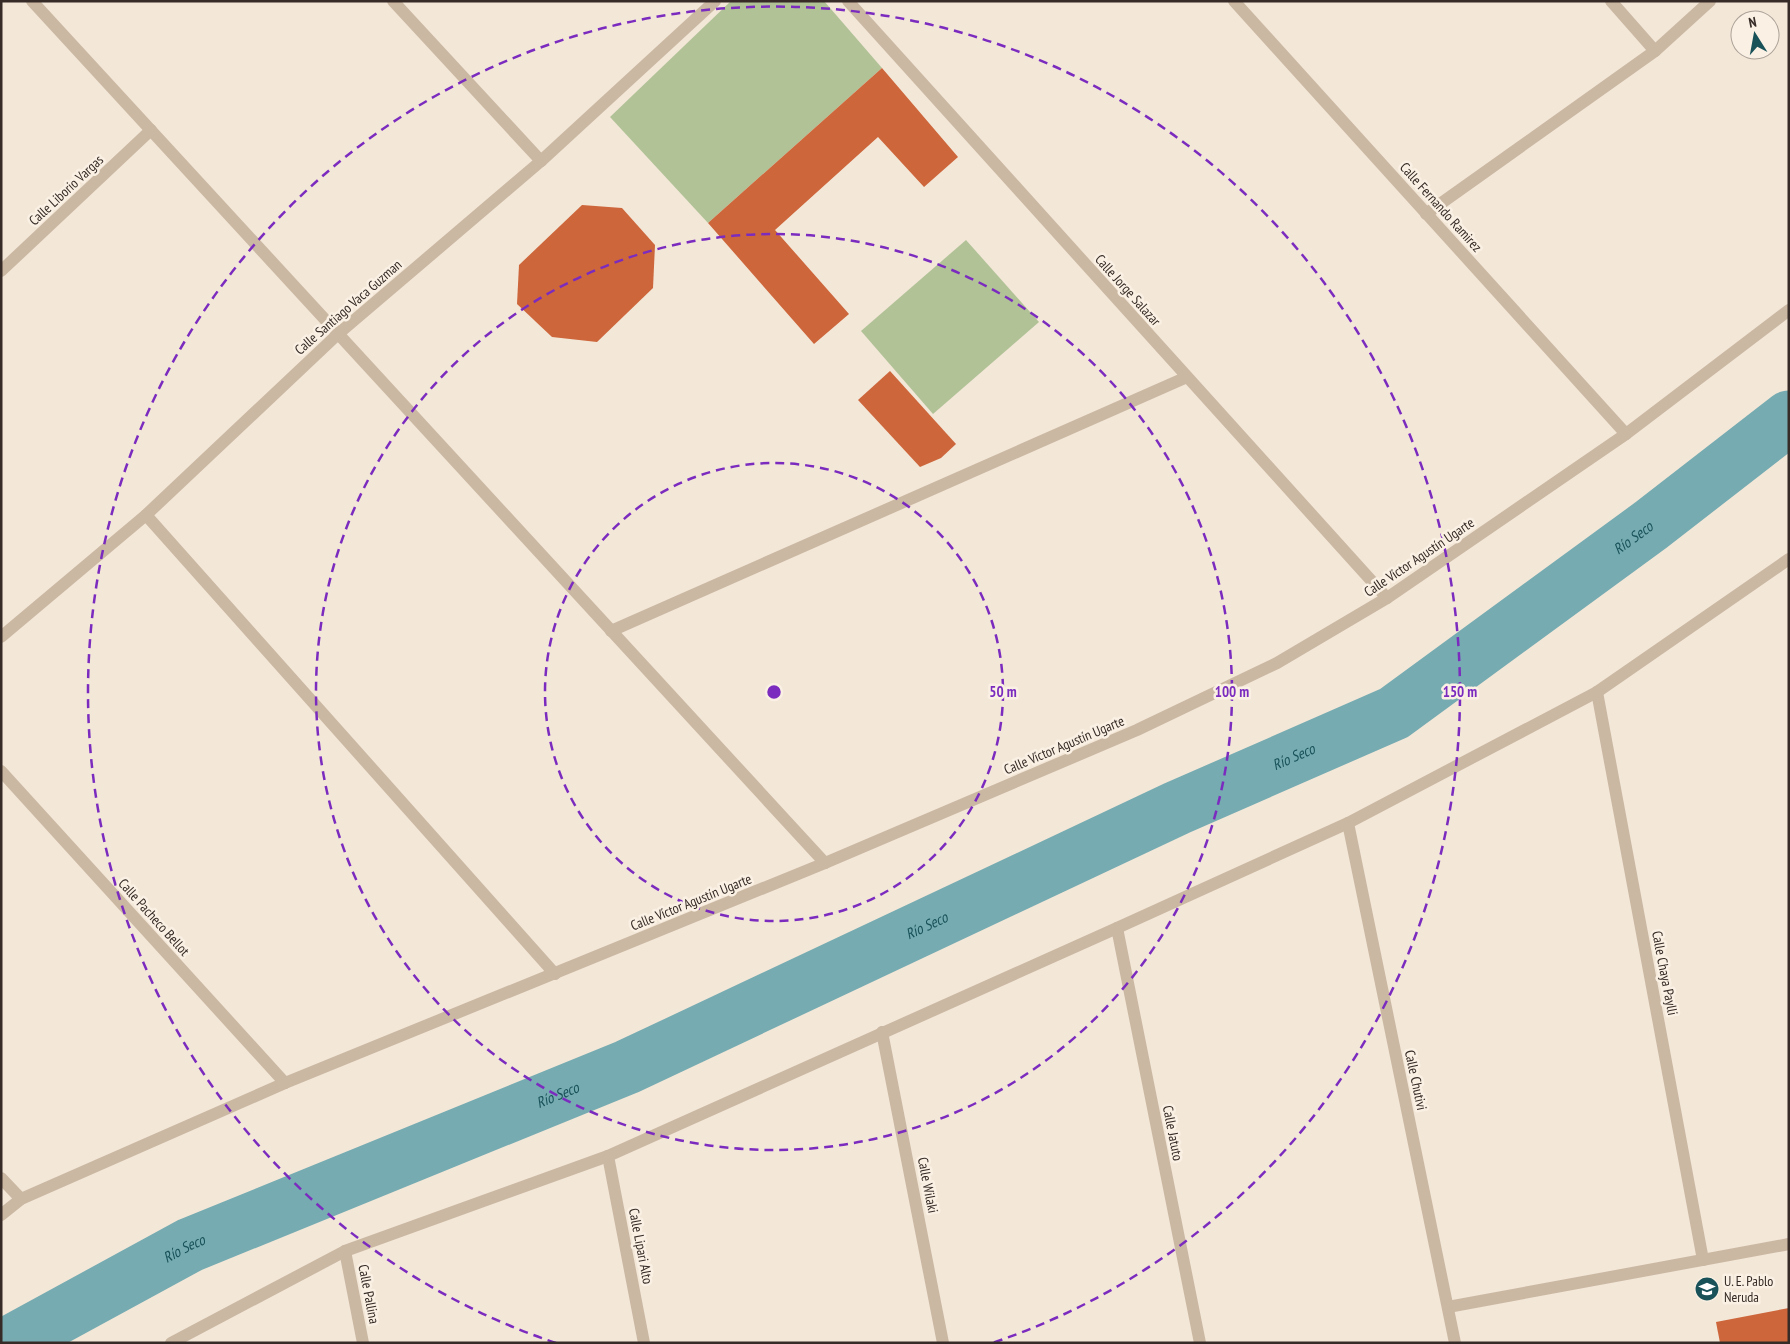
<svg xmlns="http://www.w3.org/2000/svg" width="1790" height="1344" viewBox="0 0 1790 1344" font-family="'PT Sans Narrow',sans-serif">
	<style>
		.green { fill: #b1c297 }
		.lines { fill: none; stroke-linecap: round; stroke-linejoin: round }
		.river { stroke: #75abb1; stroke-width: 55 }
		.building { fill: #cd663b }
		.minor { stroke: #cbb8a3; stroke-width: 12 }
		.ring { fill: none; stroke: #7b2cbf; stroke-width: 2.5; stroke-dasharray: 9 6 }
		.labels { text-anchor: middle; stroke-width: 5; stroke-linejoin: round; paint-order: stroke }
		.street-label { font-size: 14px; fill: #362b26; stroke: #faf1e4 }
		.poi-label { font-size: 14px; fill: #362b26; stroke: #faf1e4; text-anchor: start }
		.water-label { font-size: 15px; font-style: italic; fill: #195159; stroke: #faf1e4 }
		.centre { fill: #7b2cbf; stroke: #faf1e4; stroke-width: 2.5 }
		.ring-label { font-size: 15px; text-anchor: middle; font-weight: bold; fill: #7b2cbf; stroke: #faf1e4; stroke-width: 5; stroke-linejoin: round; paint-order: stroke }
	</style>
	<rect width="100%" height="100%" fill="#f3e7d8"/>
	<!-- green -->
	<g class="green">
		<polygon points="731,1 824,1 882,68 708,223 610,117"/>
		<polygon points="966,240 1039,322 933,414 861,331"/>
	</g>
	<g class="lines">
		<!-- river -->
		<path class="river" id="s1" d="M 10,1343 L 190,1245 L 627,1067 L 1177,808 L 1394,713 L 1651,525 L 1789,418"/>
	</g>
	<!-- building -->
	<g class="building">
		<polygon points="882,68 958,157 924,187 878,137 775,230 849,314 814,344 708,223"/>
		<polygon points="582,205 622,208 655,245 653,288 597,342 552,337 517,304 519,265"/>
		<polygon points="890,371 956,444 941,458 920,467 858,400"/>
		<polygon points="1789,1308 1789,1343 1720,1343 1716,1322"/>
	</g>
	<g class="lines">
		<!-- minor -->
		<g class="minor">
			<polyline points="32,1 825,863"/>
			<polyline points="393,1 541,161"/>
			<polyline points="848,1 1387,598"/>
			<polyline points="1234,1 1626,434"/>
			<polyline points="1611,1 1655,51"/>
			<polyline points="1426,214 1655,51 1710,1"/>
			<polyline points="1,271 151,130"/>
			<polyline points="146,515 555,974"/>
			<polyline points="611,631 1187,377"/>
			<polyline points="1,637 146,515 338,334 541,161 715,1"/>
			<polyline points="1597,692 1703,1260"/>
			<polyline points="1,771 285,1083"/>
			<polyline points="1348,823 1455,1343"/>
			<polyline points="1117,928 1200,1343"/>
			<polyline points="882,1032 943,1343"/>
			<polyline points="608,1156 644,1343"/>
			<polyline points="1,1178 21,1199"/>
			<polyline points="1,1215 21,1199 285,1083 825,863 1137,730 1277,663 1387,598 1626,434 1789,310"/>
			<polyline points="345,1251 363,1343"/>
			<polyline points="1448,1307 1789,1244"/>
			<polyline points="171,1343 345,1251 608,1156 1117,928 1348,823 1597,692 1789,559"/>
		</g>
	</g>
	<!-- distance rings -->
	<g class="ring">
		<circle cx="774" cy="692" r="229"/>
		<circle cx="774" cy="692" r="458"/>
		<path d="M556 1343A686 686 0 1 1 992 1343"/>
	</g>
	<!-- icons -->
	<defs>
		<symbol id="school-disc" viewBox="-11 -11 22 22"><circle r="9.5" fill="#195159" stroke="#faf1e4"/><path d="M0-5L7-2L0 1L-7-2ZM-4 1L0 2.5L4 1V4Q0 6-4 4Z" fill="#fff"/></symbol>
	</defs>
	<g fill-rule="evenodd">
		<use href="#school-disc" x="1693" y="1275" width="28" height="28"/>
	</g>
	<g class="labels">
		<!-- street labels -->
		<g class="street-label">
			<text transform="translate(66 190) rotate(-43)" y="5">Calle Liborio Vargas</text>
			<text transform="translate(1441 207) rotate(48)" y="5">Calle Fernando Ramirez</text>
			<text transform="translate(1128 290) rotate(48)" y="5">Calle Jorge Salazar</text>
			<text transform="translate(348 307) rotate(-41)" y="5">Calle Santiago Vaca Guzman</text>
			<text transform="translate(1419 557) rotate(-34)" y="5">Calle Víctor Agustín Ugarte</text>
			<text transform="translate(1064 745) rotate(-23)" y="5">Calle Víctor Agustín Ugarte</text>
			<text transform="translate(691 902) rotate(-22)" y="5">Calle Víctor Agustín Ugarte</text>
			<text transform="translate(154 917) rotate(48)" y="5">Calle Pacheco Bellot</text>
			<text transform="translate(1665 973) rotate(79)" y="5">Calle Chaya Paylli</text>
			<text transform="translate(1416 1080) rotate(78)" y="5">Calle Chutivi</text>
			<text transform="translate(1173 1133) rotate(79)" y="5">Calle Jatuto</text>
			<text transform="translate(928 1185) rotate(79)" y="5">Calle Wilaki</text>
			<text transform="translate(641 1246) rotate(79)" y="5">Calle Lipari Alto</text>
			<text transform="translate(369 1294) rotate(79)" y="5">Calle Pallina</text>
		</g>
		<!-- poi labels -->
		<g class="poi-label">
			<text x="1724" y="1286">U. E. Pablo<tspan x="1724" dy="16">Neruda</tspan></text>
		</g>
		<!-- water labels -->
		<g class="water-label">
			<text dy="5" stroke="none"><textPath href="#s1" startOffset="1818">Río Seco</textPath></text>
			<text dy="5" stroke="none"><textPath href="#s1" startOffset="1412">Río Seco</textPath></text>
			<text dy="5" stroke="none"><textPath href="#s1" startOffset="1008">Río Seco</textPath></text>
			<text dy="5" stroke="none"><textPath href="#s1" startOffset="602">Río Seco</textPath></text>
			<text dy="5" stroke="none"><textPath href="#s1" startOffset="198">Río Seco</textPath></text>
		</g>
	</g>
	<circle cx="774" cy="692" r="8" class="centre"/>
	<g class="ring-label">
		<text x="1003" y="697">50 m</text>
		<text x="1232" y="697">100 m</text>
		<text x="1460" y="697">150 m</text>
	</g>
	<!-- border -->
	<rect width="1790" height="1344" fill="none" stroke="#362b26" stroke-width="5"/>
	<!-- north arrow -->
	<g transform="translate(1755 35) rotate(349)"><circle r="24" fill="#faf1e4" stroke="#aca298"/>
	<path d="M0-4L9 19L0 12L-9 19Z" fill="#195159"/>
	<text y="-8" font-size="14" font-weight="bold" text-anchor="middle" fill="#362b26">N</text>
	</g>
</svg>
